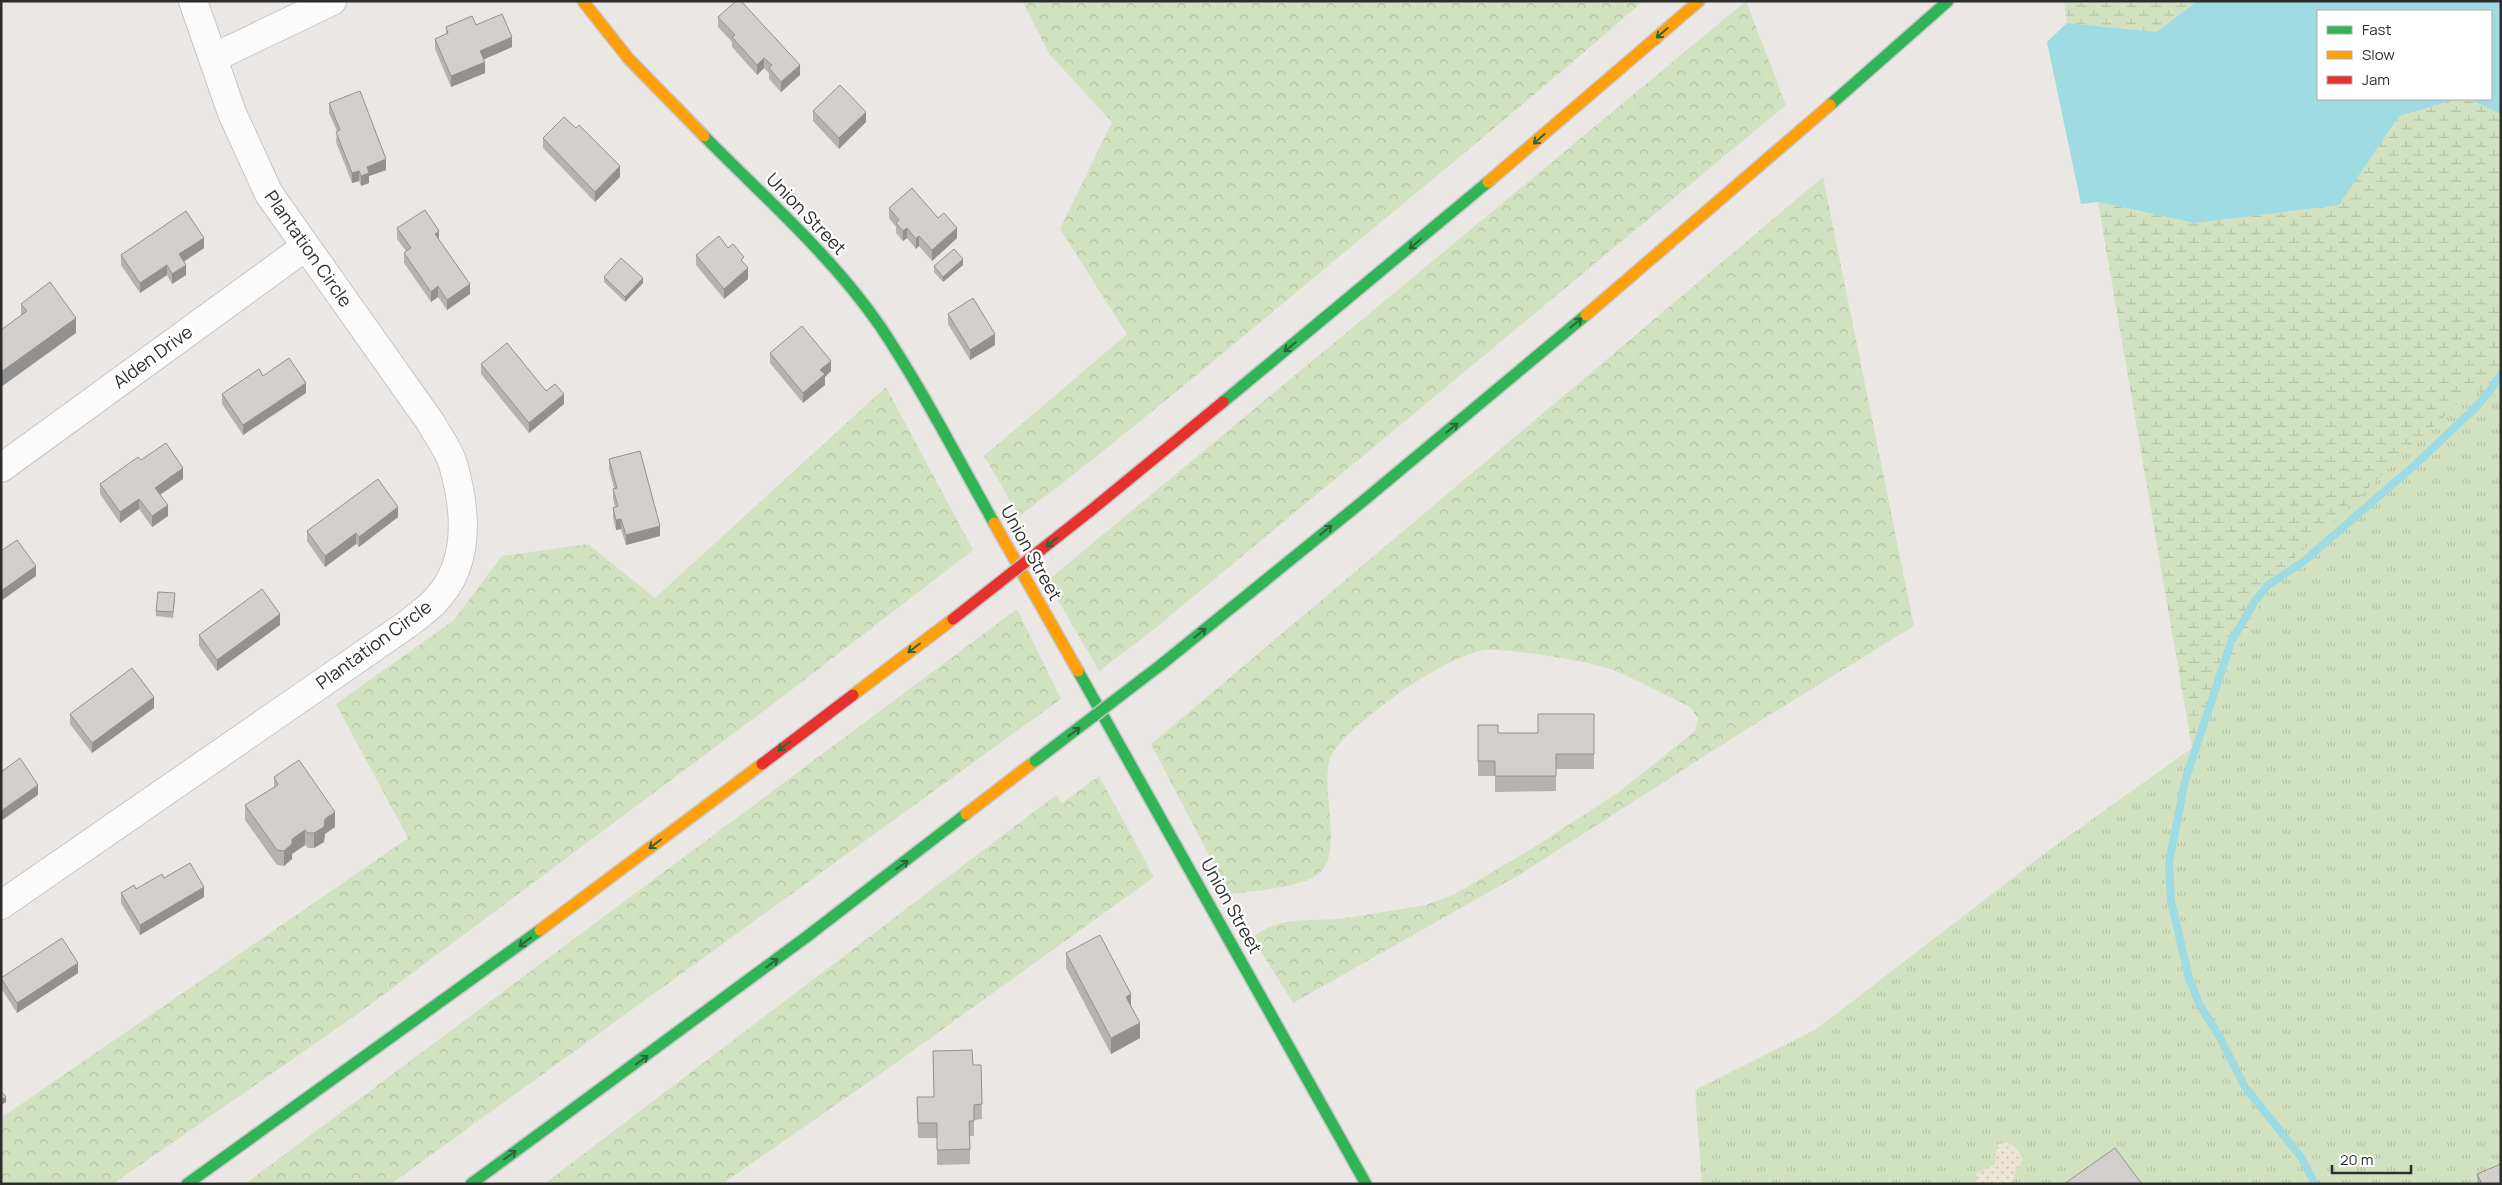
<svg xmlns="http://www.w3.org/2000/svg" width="2502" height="1185" viewBox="0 0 2502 1185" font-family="Manrope,sans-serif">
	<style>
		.grass { fill: url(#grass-tufts) }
		.forest { fill: url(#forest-crowns) }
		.wetland { fill: url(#wetland-marsh) }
		.sand { fill: url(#sand-dots) }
		.water { fill: #9fdbe3 }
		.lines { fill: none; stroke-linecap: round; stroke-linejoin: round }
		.stream { stroke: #9fdbe3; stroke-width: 8 }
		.street-casing { stroke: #c7c6c7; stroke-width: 30 }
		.fast-casing { stroke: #c7c6c7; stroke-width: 14 }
		.slow-casing { stroke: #c7c6c7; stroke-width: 14 }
		.jam-casing { stroke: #c7c6c7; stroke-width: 14 }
		.street { stroke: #fcfbfb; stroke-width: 28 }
		.fast { stroke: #30b455; stroke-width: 11 }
		.slow { stroke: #ff9f0a; stroke-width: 11 }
		.jam { stroke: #e5322d; stroke-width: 11 }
		.fast-bridge-casing { stroke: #c6c4c3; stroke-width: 14; stroke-linecap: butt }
		.jam-bridge-casing { stroke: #c6c4c3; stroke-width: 14; stroke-linecap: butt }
		.fast-bridge { stroke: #30b455; stroke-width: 11 }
		.jam-bridge { stroke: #e5322d; stroke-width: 11 }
		.wall { fill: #b5b2b0 }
		.shaded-wall { fill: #939190 }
		.building { fill: #d2cfcd; stroke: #939190 }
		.oneway { stroke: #2e633d }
		.labels { text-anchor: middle; stroke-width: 4.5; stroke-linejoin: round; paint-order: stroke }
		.street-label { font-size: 18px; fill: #2d2d2d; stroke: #fff }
	</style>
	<defs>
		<pattern id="grass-tufts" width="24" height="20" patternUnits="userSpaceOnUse" patternTransform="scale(1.25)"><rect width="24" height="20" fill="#d2e2c0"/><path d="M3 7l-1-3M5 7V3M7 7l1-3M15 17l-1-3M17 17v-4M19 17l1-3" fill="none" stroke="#b5c2a5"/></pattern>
		<pattern id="forest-crowns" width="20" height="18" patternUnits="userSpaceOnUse" patternTransform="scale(1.25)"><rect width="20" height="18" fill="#d2e2c0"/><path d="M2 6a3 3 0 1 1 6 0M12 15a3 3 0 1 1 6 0" fill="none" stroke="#b5c2a5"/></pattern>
		<pattern id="wetland-marsh" width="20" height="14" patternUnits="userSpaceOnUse" patternTransform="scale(1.25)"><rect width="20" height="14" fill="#d2e2c0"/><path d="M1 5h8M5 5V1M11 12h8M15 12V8" fill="none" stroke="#b5c2a5"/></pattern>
		<pattern id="sand-dots" width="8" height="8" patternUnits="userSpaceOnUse" patternTransform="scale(1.25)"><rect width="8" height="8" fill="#ece5d5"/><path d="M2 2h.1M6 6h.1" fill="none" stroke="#cbc5b7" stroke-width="1.8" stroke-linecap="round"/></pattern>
	</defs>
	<rect width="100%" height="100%" fill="#eae7e4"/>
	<!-- grass -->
	<polygon class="grass" points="2501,1 2501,1184 1702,1184 1695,1090 1815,1030 2052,848 2192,748 2270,581 2347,435 2401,99 2491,99 2491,11"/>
	<!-- forest -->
	<g class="forest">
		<path d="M 1022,1 L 1643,1 C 1534,97 1421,188 1310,281 C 1214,360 1119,441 1019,516 L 984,456 L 1127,334 L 1060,229 L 1112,122 L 1050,55 Z"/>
		<polygon points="1746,1 1786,105 1147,635 1099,671 1047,581"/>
		<path d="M 1823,177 L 1914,626 L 1742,732 L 1519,875 L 1293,1003 L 1252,937 L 1271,926 L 1290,921 L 1340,919 L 1426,905 L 1455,894 L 1536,846 L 1619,792 L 1695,731 L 1698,718 L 1690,707 C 1666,695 1641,682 1616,671 C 1595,662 1508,648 1485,650 C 1456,654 1406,687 1383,705 C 1367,718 1337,740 1330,759 C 1319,789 1346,855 1317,875 C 1298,888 1252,891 1229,894 L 1151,744 Z"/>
		<polygon points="886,387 973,550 777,701 356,1015 113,1184 1,1184 1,1118 408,838 336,704 453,621 502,556 588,544 655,598"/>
		<polygon points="1017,609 1061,699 391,1184 245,1184"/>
		<polygon points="1099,776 1154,877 886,1070 722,1184 544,1184 1056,795 1062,803"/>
	</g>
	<!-- wetland -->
	<g class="wetland">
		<polygon points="2064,1 2197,1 2157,32 2067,23"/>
		<polygon points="2458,99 2469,99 2501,114 2501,399 2473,389 2270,581 2192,748 2098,202 2195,223 2339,205 2399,116"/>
	</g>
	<!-- sand -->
	<path class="sand" d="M 2004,1142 C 2014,1144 2019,1150 2023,1160 L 2016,1170 L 2012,1184 L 1977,1184 L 1976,1173 L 1995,1164 L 1997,1145 Z"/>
	<!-- water -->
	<polygon class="water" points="2197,1 2501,1 2501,114 2469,99 2491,99 2491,11 2318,11 2318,99 2458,99 2399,116 2339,205 2195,223 2098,202 2081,204 2047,42 2067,23 2157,32"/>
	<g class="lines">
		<!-- stream -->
		<polyline class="stream" points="2315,1184 2301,1157 2245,1087 2217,1032 2200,1006 2189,978 2171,901 2169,863 2185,781 2231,642 2255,601 2268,585 2303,562 2417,463 2474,409 2489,392 2501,374"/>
		<defs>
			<g id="street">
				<polyline points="213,58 332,1"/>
				<polyline points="1,468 305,247"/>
				<path d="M 1,905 L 409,623 C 417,616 428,609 435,601 C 471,564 466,509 453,464 C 449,450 438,436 431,423 L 269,194 L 232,113 L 193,1"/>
			</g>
			<g id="fast">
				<polyline points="1830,105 1948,1"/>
				<path d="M 704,136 C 764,197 831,255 880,326 C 922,389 957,457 994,523"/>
				<polyline points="1223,402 1488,182"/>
				<polyline points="1162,664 1362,502 1586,315"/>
				<polyline points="1078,671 1366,1184"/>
				<polyline points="187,1184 540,930"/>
				<polyline points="471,1184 805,938 966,814"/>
			</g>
			<g id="slow">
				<polyline points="583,1 628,58 704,136"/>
				<polyline points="1488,182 1699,1"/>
				<polyline points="1586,315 1830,105"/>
				<polyline points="994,523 1078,671"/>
				<polyline points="853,695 953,619"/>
				<polyline points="966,814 1035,761"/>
				<polyline points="540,930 762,764"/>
			</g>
			<g id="jam">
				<polyline points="1089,512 1223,402"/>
				<polyline points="762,764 853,695"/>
			</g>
		</defs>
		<!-- street casing -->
		<use href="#street" class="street-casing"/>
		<!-- fast casing -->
		<use href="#fast" class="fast-casing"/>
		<!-- slow casing -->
		<use href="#slow" class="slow-casing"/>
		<!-- jam casing -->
		<use href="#jam" class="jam-casing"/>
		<!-- street -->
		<use href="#street" class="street"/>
		<!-- fast -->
		<use href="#fast" class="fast"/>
		<!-- slow -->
		<use href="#slow" class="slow"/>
		<!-- jam -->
		<use href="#jam" class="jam"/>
		<defs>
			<polyline id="fast-bridge" points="1035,761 1162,664"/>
			<polyline id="jam-bridge" points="953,619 1089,512"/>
		</defs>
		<!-- fast-bridge casing -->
		<use href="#fast-bridge" class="fast-bridge-casing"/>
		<!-- jam-bridge casing -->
		<use href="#jam-bridge" class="jam-bridge-casing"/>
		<!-- fast-bridge -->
		<use href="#fast-bridge" class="fast-bridge"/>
		<!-- jam-bridge -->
		<use href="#jam-bridge" class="jam-bridge"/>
	</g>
	<!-- wall -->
	<g class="wall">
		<polygon points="718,17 800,75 781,92 769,79 769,73 764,68 757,75 732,47 732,42 718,27"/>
		<polygon points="476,25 512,47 484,59 485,73 451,87 435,49 435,39 446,34 446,27"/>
		<polygon points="329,103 386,170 369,176 369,183 361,186 359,181 352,183 336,142 337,131 329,113"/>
		<polygon points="813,111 866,122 839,149 813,121"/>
		<polygon points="543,138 620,177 595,202 543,148"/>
		<polygon points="889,208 957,238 932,261 919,246 916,249 907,238 903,241 896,233 896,227 889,218"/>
		<polygon points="397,228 439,240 470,294 447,310 438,297 431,302 404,263 404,253 406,251 397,239"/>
		<polygon points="204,248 183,261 186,275 172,284 167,275 140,293 121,265 121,255"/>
		<polygon points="728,248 744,263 748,279 724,299 696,265 696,255"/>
		<polygon points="963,265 943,282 934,272 934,266"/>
		<polygon points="604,277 643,283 625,302 604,282"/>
		<polygon points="21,304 76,333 21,315"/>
		<polygon points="948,314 995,345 970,360 948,324"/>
		<polygon points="770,353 831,371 825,377 825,385 803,403 770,363"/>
		<polygon points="481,364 546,391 564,404 529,433 481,374"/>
		<polygon points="263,376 306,393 243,435 222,404 222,394"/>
		<polygon points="609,459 660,536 626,545 621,529 616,530 613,518 613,508 615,507 613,499 613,489 614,488 609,469"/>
		<polygon points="141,460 183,479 160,495 168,516 152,527 139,509 120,523 100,494 100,484"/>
		<polygon points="398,517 359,547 356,544 325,567 307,541 307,531"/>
		<polygon points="175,598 173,618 156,616 156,611"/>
		<polygon points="280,625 217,671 199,646 199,635"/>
		<polygon points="154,708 92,753 70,724 70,714"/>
		<polygon points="1594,714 1594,769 1556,769 1556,791 1495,792 1495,776 1478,776 1478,725 1498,733 1538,733"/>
		<polygon points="274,777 335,827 325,834 324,842 314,848 308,848 305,845 292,854 292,859 284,866 277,865 245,820 245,805 274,787"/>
		<polygon points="136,889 204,897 140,935 121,903 121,893"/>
		<polygon points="1066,953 1131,1006 1140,1038 1111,1054 1066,968"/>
		<polygon points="78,973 17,1013 1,988 1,978"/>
		<polygon points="973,1065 981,1065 982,1119 974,1120 974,1136 970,1136 970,1164 937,1165 937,1138 918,1138 917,1097 934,1097"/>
		<polygon points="2477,1174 2501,1184 2477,1184"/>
	</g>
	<!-- shaded-wall -->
	<g class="shaded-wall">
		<polygon points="512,37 512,47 480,61 480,51"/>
		<polygon points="764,58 764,68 757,75 757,65"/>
		<polygon points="485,62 485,73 451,87 451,76"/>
		<polygon points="800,65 800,75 781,92 781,82"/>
		<polygon points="866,112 866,122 839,149 839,138"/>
		<polygon points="386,159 386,170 369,176 369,183 361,186 361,176 367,167"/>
		<polygon points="620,166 620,177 595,202 595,192"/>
		<polygon points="359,171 359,181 352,183 352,173"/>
		<polygon points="907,228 907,238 903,241 903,231"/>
		<polygon points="957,228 957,238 932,261 932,250"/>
		<polygon points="439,231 439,241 435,234"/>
		<polygon points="919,236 919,246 916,249 916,239"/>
		<polygon points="204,238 204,248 179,265 179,254"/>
		<polygon points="963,259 963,265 943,282 943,277"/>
		<polygon points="167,265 167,275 140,293 140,283"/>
		<polygon points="186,265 186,275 172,284 172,274"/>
		<polygon points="748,268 748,279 724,299 724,289"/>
		<polygon points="643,278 643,283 625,302 625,297"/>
		<polygon points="470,284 470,294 447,310 447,300"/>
		<polygon points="438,286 438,297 431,302 431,292"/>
		<polygon points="76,318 76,333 1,387 1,372"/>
		<polygon points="995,334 995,345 970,360 970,350"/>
		<polygon points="831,361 831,371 825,377 825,385 803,403 803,393 820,370"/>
		<polygon points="306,383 306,393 243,435 243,425"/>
		<polygon points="564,394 564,404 529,433 529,423"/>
		<polygon points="183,468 183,479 155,498 155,488"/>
		<polygon points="139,499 139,509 120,523 120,512"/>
		<polygon points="168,505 168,516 152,527 152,516"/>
		<polygon points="398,507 398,517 359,547 359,537"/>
		<polygon points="621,519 621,529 616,530 616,520"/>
		<polygon points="660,526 660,536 626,545 626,535"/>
		<polygon points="356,533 356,544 325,567 325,556"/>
		<polygon points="36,566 36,576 1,601 1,591"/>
		<polygon points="280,614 280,625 217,671 217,660"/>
		<polygon points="154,697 154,708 92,753 92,743"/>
		<polygon points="38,785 38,795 1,821 1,811"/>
		<polygon points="335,812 335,827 325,834 324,842 314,848 314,833 325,819"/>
		<polygon points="305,830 305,845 292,854 292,859 284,866 284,851 292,839"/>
		<polygon points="204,887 204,897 140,935 140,925"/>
		<polygon points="78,963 78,973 17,1013 17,1003"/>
		<polygon points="1131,994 1131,1009 1126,997"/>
		<polygon points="1140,1023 1140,1038 1111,1054 1111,1038"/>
		<polygon points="6,1097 6,1102 1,1105 1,1100"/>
	</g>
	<!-- building -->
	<g class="building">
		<polygon points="736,1 741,1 800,65 781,82 769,68 772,65 764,58 757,65 732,37 735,35 718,17"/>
		<polygon points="502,14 512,37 480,51 485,62 451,76 435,39 448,33 446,27 472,16 476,25"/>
		<polygon points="840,85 866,112 839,138 813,111"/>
		<polygon points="360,91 386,159 367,167 369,173 361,176 359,171 352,173 336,132 340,130 329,103"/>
		<polygon points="564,117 576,128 579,125 620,166 595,192 543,138"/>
		<polygon points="912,188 938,218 944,213 957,228 932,250 919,236 916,239 907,228 903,231 896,223 899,220 889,208"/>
		<polygon points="425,210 439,231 435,234 470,284 447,300 438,286 431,292 404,253 411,248 397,228"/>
		<polygon points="186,211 204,238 179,254 186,265 172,274 167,265 140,283 121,255"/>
		<polygon points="719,236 728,248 733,244 744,257 741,260 748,268 724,289 696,255"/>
		<polygon points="954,249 963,259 943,277 934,266"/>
		<polygon points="621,258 643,278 625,297 604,277"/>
		<polygon points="50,282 76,318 1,372 1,330 27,311 21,304"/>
		<polygon points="973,298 995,334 970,350 948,314"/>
		<polygon points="802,326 831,361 820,370 825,374 803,393 770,353"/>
		<polygon points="507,343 546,391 555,384 564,394 529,423 481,364"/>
		<polygon points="289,358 306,383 243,425 222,394 259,369 263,376"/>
		<polygon points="166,443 183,468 155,488 168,505 152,516 139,499 120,512 100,484 138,457 141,460"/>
		<polygon points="640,451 660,526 626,535 621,519 616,520 613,508 618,506 613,489 617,488 609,459"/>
		<polygon points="378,479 398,507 359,537 356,533 325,556 307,531"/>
		<polygon points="17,540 36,566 1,591 1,551"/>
		<polygon points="262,589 280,614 217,660 199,635"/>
		<polygon points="158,592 175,593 173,612 156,611"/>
		<polygon points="132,668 154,697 92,743 70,714"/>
		<polygon points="1538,714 1594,714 1594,754 1556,754 1556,776 1495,776 1495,761 1478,761 1478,725 1498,725 1498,733 1538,733"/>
		<polygon points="20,758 38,785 1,811 1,772"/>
		<polygon points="299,760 335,812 325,819 324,827 314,833 308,833 305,830 292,839 292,844 284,851 277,850 245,805 278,785 274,777"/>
		<polygon points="190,863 204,887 140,925 121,893 134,885 136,889 162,874 164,878"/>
		<polygon points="1100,935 1131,994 1126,997 1140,1023 1111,1038 1066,953"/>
		<polygon points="62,938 78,963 17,1003 1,978"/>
		<polygon points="972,1050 973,1065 981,1065 982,1104 974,1105 974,1121 969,1121 970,1149 937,1150 937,1123 918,1123 917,1097 934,1097 933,1051"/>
		<polygon points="1,1091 6,1097 1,1100"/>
		<polygon points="2115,1148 2142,1184 2064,1184"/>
		<polygon points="2501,1164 2501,1184 2482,1184 2477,1174"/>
	</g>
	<!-- one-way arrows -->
	<defs><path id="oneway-shaft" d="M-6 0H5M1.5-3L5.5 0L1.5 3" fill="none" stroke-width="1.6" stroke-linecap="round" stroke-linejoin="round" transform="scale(1.25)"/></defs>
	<g class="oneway">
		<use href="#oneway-shaft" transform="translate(1662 33) rotate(139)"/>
		<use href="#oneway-shaft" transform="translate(1539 139) rotate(139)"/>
		<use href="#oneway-shaft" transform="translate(1415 244) rotate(140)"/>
		<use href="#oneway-shaft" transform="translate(1576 323) rotate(-40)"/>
		<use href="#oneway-shaft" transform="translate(1290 347) rotate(141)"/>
		<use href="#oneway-shaft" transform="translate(1452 428) rotate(-39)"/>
		<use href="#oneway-shaft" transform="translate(1326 530) rotate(-39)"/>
		<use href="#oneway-shaft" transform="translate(1052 542) rotate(141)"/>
		<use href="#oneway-shaft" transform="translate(1200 633) rotate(-39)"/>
		<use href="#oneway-shaft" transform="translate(914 648) rotate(143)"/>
		<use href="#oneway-shaft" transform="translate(1074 732) rotate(-37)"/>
		<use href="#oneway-shaft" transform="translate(784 746) rotate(143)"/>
		<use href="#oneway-shaft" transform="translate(655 844) rotate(143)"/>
		<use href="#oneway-shaft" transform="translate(902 865) rotate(-37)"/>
		<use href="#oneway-shaft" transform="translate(525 942) rotate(144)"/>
		<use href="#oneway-shaft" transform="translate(772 963) rotate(-37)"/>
		<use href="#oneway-shaft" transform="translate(642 1060) rotate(-36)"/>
		<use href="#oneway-shaft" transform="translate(510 1155) rotate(-36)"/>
	</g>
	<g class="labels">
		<!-- street labels -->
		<g class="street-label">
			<text transform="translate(806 214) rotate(46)" y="6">Union Street</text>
			<text transform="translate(308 249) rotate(55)" y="6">Plantation Circle</text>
			<text transform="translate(153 357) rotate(-36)" y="6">Alden Drive</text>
			<text transform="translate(1031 553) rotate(61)" y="6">Union Street</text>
			<text transform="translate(374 645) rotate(-36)" y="6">Plantation Circle</text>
			<text transform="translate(1231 906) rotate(61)" y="6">Union Street</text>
		</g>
	</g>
	<!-- border -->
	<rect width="2502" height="1185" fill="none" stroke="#2d2d2d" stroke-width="5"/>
	<!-- legend -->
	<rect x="2317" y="10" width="175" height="90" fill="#ffffff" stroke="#ababab"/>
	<rect x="2327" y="26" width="25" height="8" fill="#30b455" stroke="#ababab"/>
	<text x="2362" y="35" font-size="15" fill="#2d2d2d">Fast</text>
	<rect x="2327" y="51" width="25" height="8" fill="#ff9f0a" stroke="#ababab"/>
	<text x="2362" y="60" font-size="15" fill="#2d2d2d">Slow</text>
	<rect x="2327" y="76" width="25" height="8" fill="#e5322d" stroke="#ababab"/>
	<text x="2362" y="85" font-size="15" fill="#2d2d2d">Jam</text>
	<!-- scale -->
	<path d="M2332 1165v8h79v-8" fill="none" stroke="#2d2d2d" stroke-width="2.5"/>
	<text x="2340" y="1165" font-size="15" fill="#2d2d2d" stroke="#ffffff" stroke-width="4" paint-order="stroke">20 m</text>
</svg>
